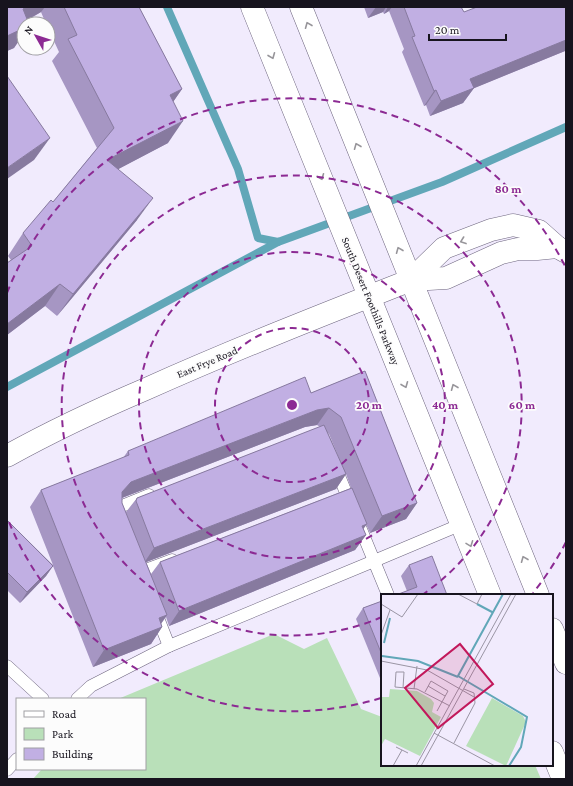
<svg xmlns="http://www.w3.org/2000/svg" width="573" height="786" viewBox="0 0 573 786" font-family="'Crimson Pro',serif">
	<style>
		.green { fill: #b9e0b9 }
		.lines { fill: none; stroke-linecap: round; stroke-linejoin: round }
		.stream { stroke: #61a7b8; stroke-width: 8 }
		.service-casing { stroke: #6d657e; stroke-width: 13 }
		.minor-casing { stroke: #6d657e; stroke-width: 23 }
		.tertiary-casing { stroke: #6d657e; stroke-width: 23 }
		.service { stroke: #fff; stroke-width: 12 }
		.minor { stroke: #fff; stroke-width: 22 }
		.tertiary { stroke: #fff; stroke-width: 22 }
		.wall { fill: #a696c3; fill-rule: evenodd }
		.shaded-wall { fill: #877a9f }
		.building { fill: #c1afe3; stroke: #877a9f }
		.oneway { stroke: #97959a }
		.ring { fill: none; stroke: #8c2a93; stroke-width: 2; stroke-dasharray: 7 5 }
		.labels { text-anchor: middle; stroke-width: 3.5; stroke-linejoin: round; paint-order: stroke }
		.street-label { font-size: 11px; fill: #17141e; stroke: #fcfcfc }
		.inset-river { fill: none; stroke: #61a7b8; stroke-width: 2 }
		.inset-road { fill: none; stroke: #9a95a4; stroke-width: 1 }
		.view { fill: #c2185b; fill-opacity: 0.15; stroke: #c2185b; stroke-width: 2 }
		.inset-edge { fill: none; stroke: #17141e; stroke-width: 2 }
		.centre { fill: #8c2a93; stroke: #fcfcfc; stroke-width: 2 }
		.ring-label { font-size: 12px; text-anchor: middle; font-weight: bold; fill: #8c2a93; stroke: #fcfcfc; stroke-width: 3.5; stroke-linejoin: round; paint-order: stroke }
	</style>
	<rect width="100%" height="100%" fill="#f1ebfd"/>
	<!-- green -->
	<polygon class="green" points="274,634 304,649 327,638 361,709 382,717 382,765 535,765 541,779 33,779 42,769 145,769 145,699 118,699"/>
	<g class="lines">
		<!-- stream -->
		<g class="stream">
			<polyline points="167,7 238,169 258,238 278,242 442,182 566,127"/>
			<polyline points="7,387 278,242"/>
		</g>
		<defs>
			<g id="service">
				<polyline points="335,466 351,505"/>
				<polyline points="118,518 117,511 122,506 149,495"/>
				<polyline points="358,522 388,595"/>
				<polyline points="140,572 172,560"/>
				<polyline points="156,613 169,646"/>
				<polyline points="7,666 43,699"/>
				<polyline points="77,699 91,686 169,646 374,561 462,524"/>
				<polyline points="7,770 17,759"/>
			</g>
			<g id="minor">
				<polyline points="411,280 444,248 491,230 513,225 539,231 557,247 566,252"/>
				<polyline points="411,280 446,278 501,253 518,249 537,249 557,247"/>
			</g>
			<g id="tertiary">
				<polyline points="252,7 490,595"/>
				<polyline points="301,7 538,595"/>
				<path d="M 7,456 C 52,431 99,409 146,389 C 233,350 322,315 411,280"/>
				<polyline points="552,629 566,663"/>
				<polyline points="552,752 563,779"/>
			</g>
		</defs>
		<!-- service casing -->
		<use href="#service" class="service-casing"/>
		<!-- minor casing -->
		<use href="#minor" class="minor-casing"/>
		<!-- tertiary casing -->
		<use href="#tertiary" class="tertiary-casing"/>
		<!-- service -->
		<use href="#service" class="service"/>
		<!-- minor -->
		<use href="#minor" class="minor"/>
		<!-- tertiary -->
		<use href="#tertiary" class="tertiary"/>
	</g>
	<!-- wall -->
	<g class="wall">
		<polygon points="7,7 139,7 182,89 173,102 168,143 118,169 137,220 57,316 45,306 7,335 7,263 11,260 8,256 23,233 53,202 97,148 52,61 59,52 48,28 48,24 46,24 41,12 28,20 14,48 7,51"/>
		<polygon points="364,7 461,7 464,12 566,7 566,54 565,51 474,88 463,103 430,116 426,105 424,106 402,52 404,49 389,11 384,14 383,12 368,18"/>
		<path d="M 365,371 L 417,503 L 406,519 L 370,533 L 366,524 L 363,529 L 366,535 L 355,550 L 169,626 L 166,617 L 161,624 L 162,627 L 151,644 L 93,667 L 53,566 L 46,576 L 20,603 L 7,590 L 7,520 L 53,565 L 30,507 L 41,490 L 123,458 L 128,451 L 311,393 ZM 317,425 L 320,427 L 137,498 L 126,512 L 122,503 L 122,498 L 305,427 ZM 328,433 L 329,434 L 341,463 ZM 346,474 L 351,488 L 160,562 L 151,574 L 146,562 L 336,489 Z"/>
		<polygon points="409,565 447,595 407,591 401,576"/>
		<polygon points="382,601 382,683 356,619 363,608"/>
	</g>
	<!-- shaded-wall -->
	<g class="shaded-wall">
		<polygon points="26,7 45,7 41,12 7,31 23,9"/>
		<polygon points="376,7 386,7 383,12 368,18"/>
		<polygon points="388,7 392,7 389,11 384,14"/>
		<polygon points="24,28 24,34 14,48 7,51 7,36"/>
		<polygon points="566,40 566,50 565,51 460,94 470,79"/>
		<polygon points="474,88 463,103 430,116 441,101"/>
		<polygon points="182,89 166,112 170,95"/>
		<polygon points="436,90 426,105 424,106 434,91"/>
		<polygon points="183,121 168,143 92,183 107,160"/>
		<polygon points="50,138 34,160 7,179 7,168"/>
		<polygon points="153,198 137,220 57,316 73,294"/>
		<polygon points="60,284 45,306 7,335 7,324"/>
		<polygon points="329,408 317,425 305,427 119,499 122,492 131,482 317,410"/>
		<polygon points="346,474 336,489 144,563 154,548"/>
		<polygon points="417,503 406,519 370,533 382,516"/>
		<polygon points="367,524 356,539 362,526"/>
		<polygon points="366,535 355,550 169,626 179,611"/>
		<polygon points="53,566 46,576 20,603 27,592"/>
		<polygon points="167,615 157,629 162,627 151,644 93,667 104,650 159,618"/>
	</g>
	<!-- building -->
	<g class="building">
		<polygon points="7,7 26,7 23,9 29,24 24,24 24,28 7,36"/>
		<polygon points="64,7 139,7 182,89 170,95 183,121 107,160 153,198 73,294 60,284 7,324 7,263 32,246 23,233 51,200 53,202 114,128 68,39 77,35"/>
		<polygon points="404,7 461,7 464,12 477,7 566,7 566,40 470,79 474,88 441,101 436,90 434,91 412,37 415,36"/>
		<polygon points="7,76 50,138 7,168"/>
		<polygon points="365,371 417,503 382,516 341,417 329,408 317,410 131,482 122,492 122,503 167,615 159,618 162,627 104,650 41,490 129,455 128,451 305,377 311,393"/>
		<polygon points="324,425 346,474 154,548 136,501 137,498"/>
		<polygon points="352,488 367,524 362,526 366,535 179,611 160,562"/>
		<polygon points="7,520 53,566 27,592 7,572"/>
		<polygon points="432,556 447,595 396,595 417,587 409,565"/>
		<polygon points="382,601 382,655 363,608"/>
	</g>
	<!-- one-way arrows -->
	<defs><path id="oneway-chevron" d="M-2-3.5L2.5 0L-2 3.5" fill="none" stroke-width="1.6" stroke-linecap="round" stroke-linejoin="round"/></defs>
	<g class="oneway">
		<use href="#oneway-chevron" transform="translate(308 25) rotate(-112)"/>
		<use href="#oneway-chevron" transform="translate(272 56) rotate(68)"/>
		<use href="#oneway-chevron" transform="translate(357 146) rotate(-112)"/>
		<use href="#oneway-chevron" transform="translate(321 177) rotate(68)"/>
		<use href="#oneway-chevron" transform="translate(463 241) rotate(160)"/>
		<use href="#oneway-chevron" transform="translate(399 250) rotate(-112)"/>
		<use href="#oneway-chevron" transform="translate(405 385) rotate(68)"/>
		<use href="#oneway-chevron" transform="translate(454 387) rotate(-112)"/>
		<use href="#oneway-chevron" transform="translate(470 544) rotate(69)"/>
		<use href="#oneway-chevron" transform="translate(524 559) rotate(-112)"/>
	</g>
	<!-- distance rings -->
	<g class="ring">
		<circle cx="292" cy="405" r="77"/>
		<circle cx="292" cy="405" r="153"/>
		<path d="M382 617A230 230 0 1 1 422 595"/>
		<path d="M566 542A306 306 0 0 1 533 593M381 698A306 306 0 0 1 7 517M7 293A306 306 0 0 1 566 268"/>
	</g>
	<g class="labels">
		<!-- street labels -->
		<g class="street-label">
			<text transform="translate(371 301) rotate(68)" y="4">South Desert Foothills Parkway</text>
			<text transform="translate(207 362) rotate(-23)" y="4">East Frye Road</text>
		</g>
	</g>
	<!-- overview -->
	<g transform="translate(381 594)">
		<rect width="172" height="172" fill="#f1ebfd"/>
		<path d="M 9,95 L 36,97 L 50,105 L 53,109 L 51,118 L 60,123 L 39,162 L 4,145 L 0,152 L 0,103 L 8,103 ZM 111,104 L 142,122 L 145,128 L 125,172 L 85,152 Z" fill="#b9e0b9"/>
		<path class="inset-river" d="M 122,0 L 77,82 L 146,123 L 140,153 L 128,172M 96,10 L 111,18M 3,49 L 9,24M 1,62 L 37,67 L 77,83"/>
		<path class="inset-road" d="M 77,0 L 96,10 L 101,0M 0,10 L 21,23 L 37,0M 0,41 L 9,16M 0,67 L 46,76 L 93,103M 47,92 L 64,102M 22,94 L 23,78 L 15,78 L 14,93 L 36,95 L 69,112M 33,95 L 36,72M 44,98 L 50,87 L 67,97 L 56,117M 53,139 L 114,172M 73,149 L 94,109 L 93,99 L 83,95M 15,153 L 27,159M 12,172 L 21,156M 35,172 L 130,0M 40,172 L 135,0"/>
		<path class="view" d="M 79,50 L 112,90 L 57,134 L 24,94 Z"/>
		<rect width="172" height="172" class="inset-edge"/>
	</g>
	<circle cx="292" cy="405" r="6" class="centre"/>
	<g class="ring-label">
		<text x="508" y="193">80 m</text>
		<text x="369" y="409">20 m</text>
		<text x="445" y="409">40 m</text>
		<text x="522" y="409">60 m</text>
	</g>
	<!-- border -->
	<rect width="573" height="786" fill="none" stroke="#17141e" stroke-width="16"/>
	<!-- legend -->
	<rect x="16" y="698" width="130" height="72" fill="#fcfcfc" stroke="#a09fa3"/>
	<rect x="24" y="711" width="20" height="6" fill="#ffffff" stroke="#a09fa3"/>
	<text x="52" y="718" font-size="12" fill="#17141e">Road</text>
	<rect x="24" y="728" width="20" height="12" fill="#b9e0b9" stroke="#a09fa3"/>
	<text x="52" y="738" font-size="12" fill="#17141e">Park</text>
	<rect x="24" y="748" width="20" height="12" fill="#c1afe3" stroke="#a09fa3"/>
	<text x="52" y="758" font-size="12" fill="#17141e">Building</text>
	<!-- north arrow -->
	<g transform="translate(36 36) rotate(309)"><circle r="19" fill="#fcfcfc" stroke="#a09fa3"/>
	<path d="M0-3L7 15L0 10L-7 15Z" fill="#8c2a93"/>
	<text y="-6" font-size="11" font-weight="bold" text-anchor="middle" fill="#17141e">N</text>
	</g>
	<!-- scale -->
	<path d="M429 34v6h77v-6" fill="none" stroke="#17141e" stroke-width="2"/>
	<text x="435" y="34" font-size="12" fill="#17141e" stroke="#fcfcfc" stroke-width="3" paint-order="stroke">20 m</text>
</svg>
